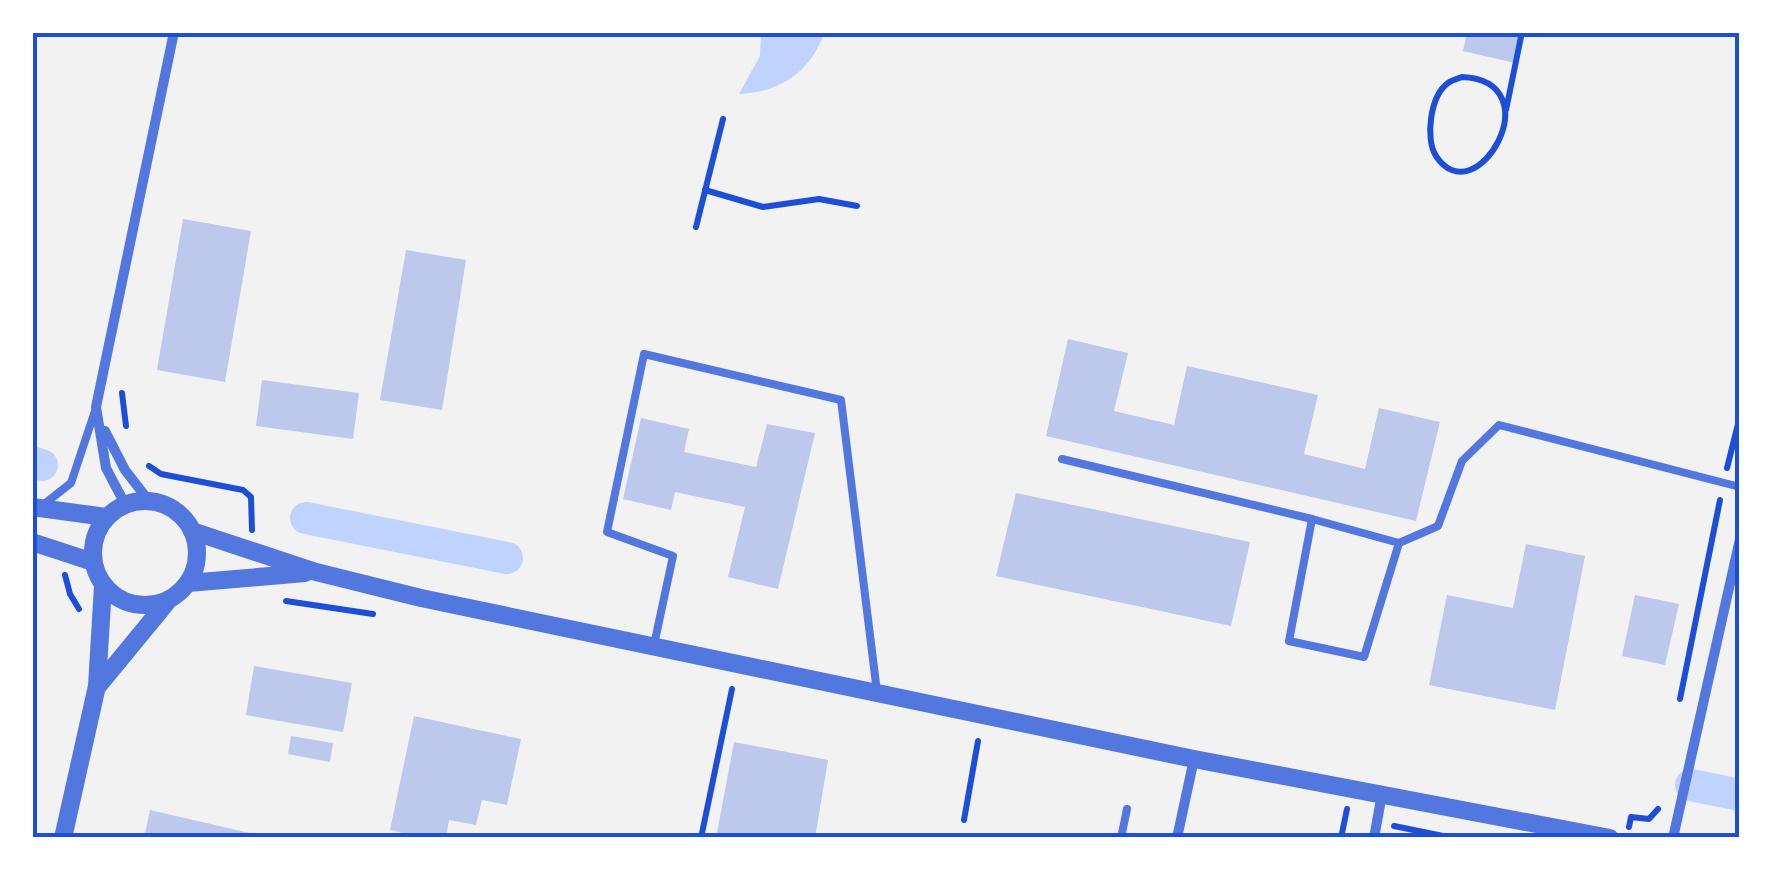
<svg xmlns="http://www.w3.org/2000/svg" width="1772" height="870" viewBox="0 0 1772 870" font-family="Karla,sans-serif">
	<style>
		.water { fill: #bfd3fe }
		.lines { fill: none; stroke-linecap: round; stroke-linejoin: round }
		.canal { stroke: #bfd3fe; stroke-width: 32 }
		.building { fill: #bdc9ec }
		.path { stroke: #1d4ed8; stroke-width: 6 }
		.service { stroke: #5277de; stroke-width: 8 }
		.minor { stroke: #5277de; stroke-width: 10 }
		.tertiary { stroke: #5277de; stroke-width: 18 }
		.neatline { fill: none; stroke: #1d4ed8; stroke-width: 4 }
	</style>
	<rect width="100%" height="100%" fill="#f2f2f2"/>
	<!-- water -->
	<path class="water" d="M 761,33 L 824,33 C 811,72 780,92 739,94 L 760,56 Z"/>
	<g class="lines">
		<!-- canal -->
		<g class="canal">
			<polyline points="32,462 42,465"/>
			<polyline points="306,518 507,558"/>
			<polyline points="1691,785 1740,795"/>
		</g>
	</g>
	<!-- building -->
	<g class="building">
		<polygon points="1467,32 1522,32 1515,63 1463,51"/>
		<polygon points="183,219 251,231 225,382 157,370"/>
		<polygon points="406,250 466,260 442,410 380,400"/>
		<polygon points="1068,339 1128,353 1114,411 1174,425 1187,366 1318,395 1304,454 1365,469 1379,408 1440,422 1416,521 1046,436"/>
		<polygon points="262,380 359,393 353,439 256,426"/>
		<polygon points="641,418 689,429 684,452 756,467 767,424 815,433 778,589 728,577 745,507 675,492 671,510 623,499"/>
		<polygon points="1016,493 1250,542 1231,626 996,576"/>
		<polygon points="1526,544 1585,556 1555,710 1429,685 1447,595 1513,608"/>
		<polygon points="1635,595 1679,604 1665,665 1622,656"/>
		<polygon points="254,666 352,683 343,732 246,715"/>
		<polygon points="414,716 521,739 507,805 482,800 476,825 449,820 446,838 426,838 390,830"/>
		<polygon points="291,736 333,743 330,762 288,754"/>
		<polygon points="734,742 828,760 815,838 716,838"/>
		<polygon points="150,810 263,836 263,838 144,838"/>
	</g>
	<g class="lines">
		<!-- path -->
		<g class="path">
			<path d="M 1462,77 C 1554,81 1476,217 1436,156 C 1425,139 1430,96 1448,83 C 1452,80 1457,79 1462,77 Z"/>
			<polyline points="1506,110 1522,32"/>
			<polyline points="705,190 763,207 819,199 857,206"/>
			<polyline points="696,227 723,119"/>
			<polyline points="122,393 126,426"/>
			<polyline points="149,466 161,474 243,490 251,497 252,530"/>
			<polyline points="1727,468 1740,416"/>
			<polyline points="65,575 70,594 79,609"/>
			<polyline points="286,601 373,614"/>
			<polyline points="1680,699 1720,500"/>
			<polyline points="964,820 978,741"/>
			<polyline points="1394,826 1453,838"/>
			<polyline points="1629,827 1631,817 1649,819 1658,809"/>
			<polyline points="701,838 732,689"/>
			<polyline points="1341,838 1347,809"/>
		</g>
		<!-- service -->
		<g class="service">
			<polyline points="1062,459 1312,519"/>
			<polyline points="43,505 71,483 95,411"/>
			<polyline points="1399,543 1364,657 1289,641 1312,519 1399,543 1438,526 1462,461 1499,425 1740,487"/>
			<polyline points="654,645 673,556 607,532 644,354 841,400 877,692"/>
			<polyline points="1121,838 1127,809"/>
		</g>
		<!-- minor -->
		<g class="minor">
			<polyline points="105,431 125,470 149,501"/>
			<polyline points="125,504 106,468 96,407 174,32"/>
			<polyline points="1177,838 1194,759"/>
			<polyline points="1374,838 1382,794"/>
			<polyline points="1673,838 1740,539"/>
		</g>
		<!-- tertiary -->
		<g class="tertiary">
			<circle cx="145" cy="553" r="52"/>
			<polyline points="32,507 106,517"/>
			<polyline points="192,531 316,572 421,598 1194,759 1610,838"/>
			<polyline points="32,542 93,562"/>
			<polyline points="188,583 305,573"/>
			<polyline points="98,686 167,602"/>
			<polyline points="63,838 97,686 103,586"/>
		</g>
	</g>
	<!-- border -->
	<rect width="1772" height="870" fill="none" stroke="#ffffff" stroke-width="70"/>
	<rect x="35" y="35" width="1702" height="800" class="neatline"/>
</svg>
